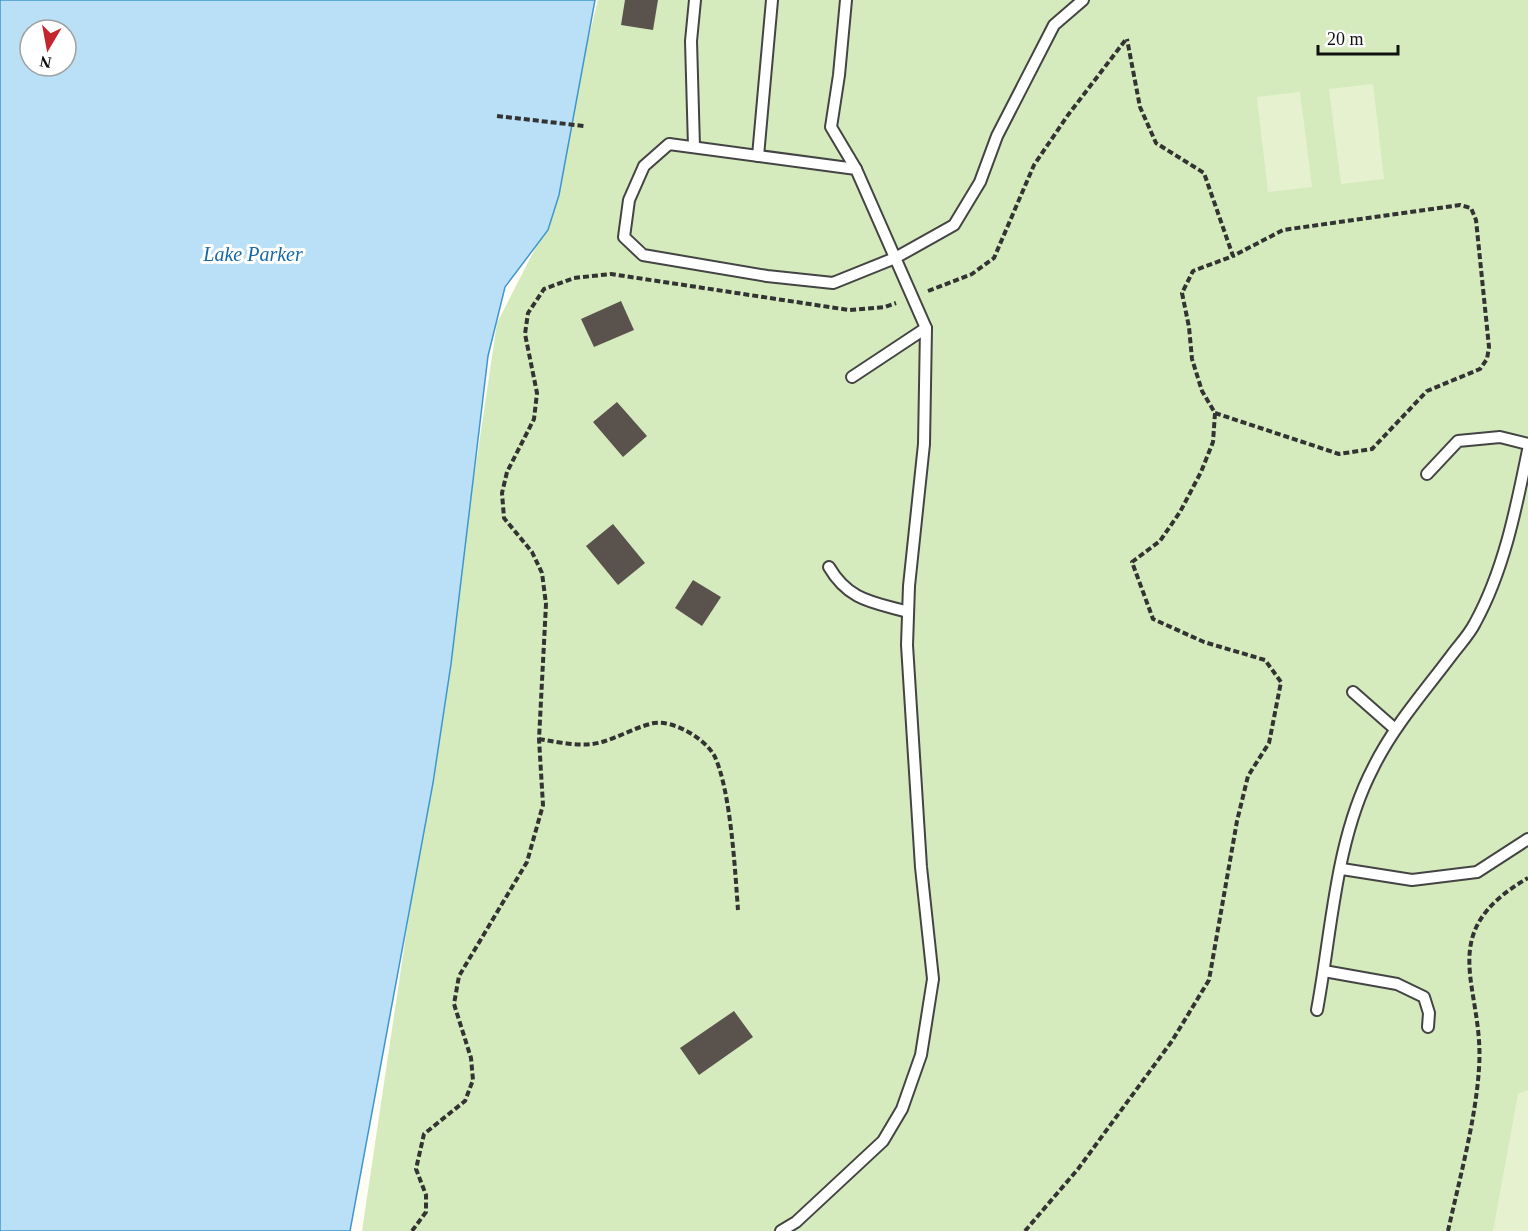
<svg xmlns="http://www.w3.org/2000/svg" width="1528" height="1231" viewBox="0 0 1528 1231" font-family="'Times New Roman',serif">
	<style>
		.green { fill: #d5ebbd }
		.pitch { fill: #e6f2cf }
		.water { fill: #b9e0f7; stroke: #3f96cf; stroke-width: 1.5; fill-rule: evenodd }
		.building { fill: #5a524d }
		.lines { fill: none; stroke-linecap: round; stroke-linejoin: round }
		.lane-casing { stroke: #444; stroke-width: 14 }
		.path { stroke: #333; stroke-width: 4; stroke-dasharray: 6 3; stroke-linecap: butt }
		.lane { stroke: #fff; stroke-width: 10 }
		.labels { text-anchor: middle; stroke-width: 6; stroke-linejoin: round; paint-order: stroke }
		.water-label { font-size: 20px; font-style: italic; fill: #1768a6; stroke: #fff }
	</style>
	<rect width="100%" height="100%" fill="#fffdf5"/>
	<!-- green -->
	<polygon class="green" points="598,0 1528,0 1528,1231 362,1231 497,323 537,245"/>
	<!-- pitch -->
	<g class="pitch">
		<polygon points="1373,84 1384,179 1341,184 1329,89"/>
		<polygon points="1300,92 1312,187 1268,192 1257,97"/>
		<polygon points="1528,1090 1528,1231 1493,1231 1518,1094"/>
	</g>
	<!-- water -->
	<path class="water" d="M 0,0 L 595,0 L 559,195 L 548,230 L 505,287 L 488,356 L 451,664 L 433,783 L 350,1231 L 0,1231 ZM 30,30 L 66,30 L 66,66 L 30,66 Z"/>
	<!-- building -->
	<g class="building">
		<polygon points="625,0 658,0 653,30 621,25"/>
		<polygon points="621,301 634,330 594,347 581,319"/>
		<polygon points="617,402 647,436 623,457 593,422"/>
		<polygon points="613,524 645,563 618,585 586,546"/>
		<polygon points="693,580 721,597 702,626 675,608"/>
		<polygon points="734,1011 753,1037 699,1075 680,1048"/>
	</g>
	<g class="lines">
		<defs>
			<g id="lane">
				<polyline points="846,0 839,75 831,127 856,169"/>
				<polyline points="694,147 691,41 695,0"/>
				<polyline points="758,156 772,0"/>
				<polyline points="852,377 926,328"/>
				<polyline points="1427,474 1458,441 1500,437 1528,444"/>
				<path d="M 829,567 C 849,601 873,602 908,612"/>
				<polyline points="1353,692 1395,729"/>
				<polyline points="1342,869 1412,880 1477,872 1528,839"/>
				<polyline points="1324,971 1397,984 1424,997 1429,1013 1428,1027"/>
				<path d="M 1317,1010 C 1332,930 1335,841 1373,768 C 1393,727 1424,692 1451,656 C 1459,645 1469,635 1475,623 C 1504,570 1516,509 1528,450"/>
				<polyline points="781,1231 796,1222 883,1141 902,1109 921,1055 933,979 921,867 907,645 909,586 924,444 926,328 856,169 669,144 644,166 629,200 624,237 643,255 767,276 833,283 895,258 954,225 980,182 997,136 1054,25 1083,0"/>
			</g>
		</defs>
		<!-- lane casing -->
		<use href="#lane" class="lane-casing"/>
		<!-- path -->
		<g class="path">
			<polyline points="497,116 584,126"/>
			<polyline points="928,291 972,274 994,258 1034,165 1068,115 1127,38"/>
			<polyline points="1215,413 1339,454 1372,449 1427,391 1480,369 1487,359 1489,347 1476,220 1471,208 1460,205 1283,230 1233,256"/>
			<path d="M 539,739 C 559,742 582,748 602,742 C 619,737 636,727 654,723 C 674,720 706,739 715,757 C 731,793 735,870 738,910"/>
			<polyline points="412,1231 426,1212 426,1195 416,1169 424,1134 465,1101 473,1080 471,1058 454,1004 459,976 527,862 543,805 539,739 546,604 542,573 532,552 504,518 502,493 507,472 534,419 537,393 525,334 528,313 544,289 574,278 611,274 849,310 885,307 896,303"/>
			<polyline points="1025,1231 1078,1169 1172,1041 1209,980 1237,821 1248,776 1269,743 1281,682 1265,660 1204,642 1153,619 1132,562 1160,541 1180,512 1201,472 1213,442 1215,413 1202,391 1192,359 1189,327 1182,293 1193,271 1233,256 1204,173 1156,143 1140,107 1127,39"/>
			<path d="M 1448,1231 C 1459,1181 1476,1119 1479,1068 C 1485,986 1431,934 1528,878"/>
		</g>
		<!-- lane -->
		<use href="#lane" class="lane"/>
	</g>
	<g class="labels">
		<!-- water labels -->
		<g class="water-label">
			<text x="253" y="261">Lake Parker</text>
		</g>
	</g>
	<!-- north arrow -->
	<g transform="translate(48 48) rotate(190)"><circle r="28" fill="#ffffff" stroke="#a0a0a0" stroke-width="1.5"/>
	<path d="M0-4.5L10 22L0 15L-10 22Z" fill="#c4262e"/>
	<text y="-9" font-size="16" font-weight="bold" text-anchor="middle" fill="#111111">N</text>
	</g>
	<!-- scale -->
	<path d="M1318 45v9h80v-9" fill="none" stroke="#111111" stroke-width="3"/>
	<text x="1327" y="45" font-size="18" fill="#111111" stroke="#ffffff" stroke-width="4.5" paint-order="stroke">20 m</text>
</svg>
